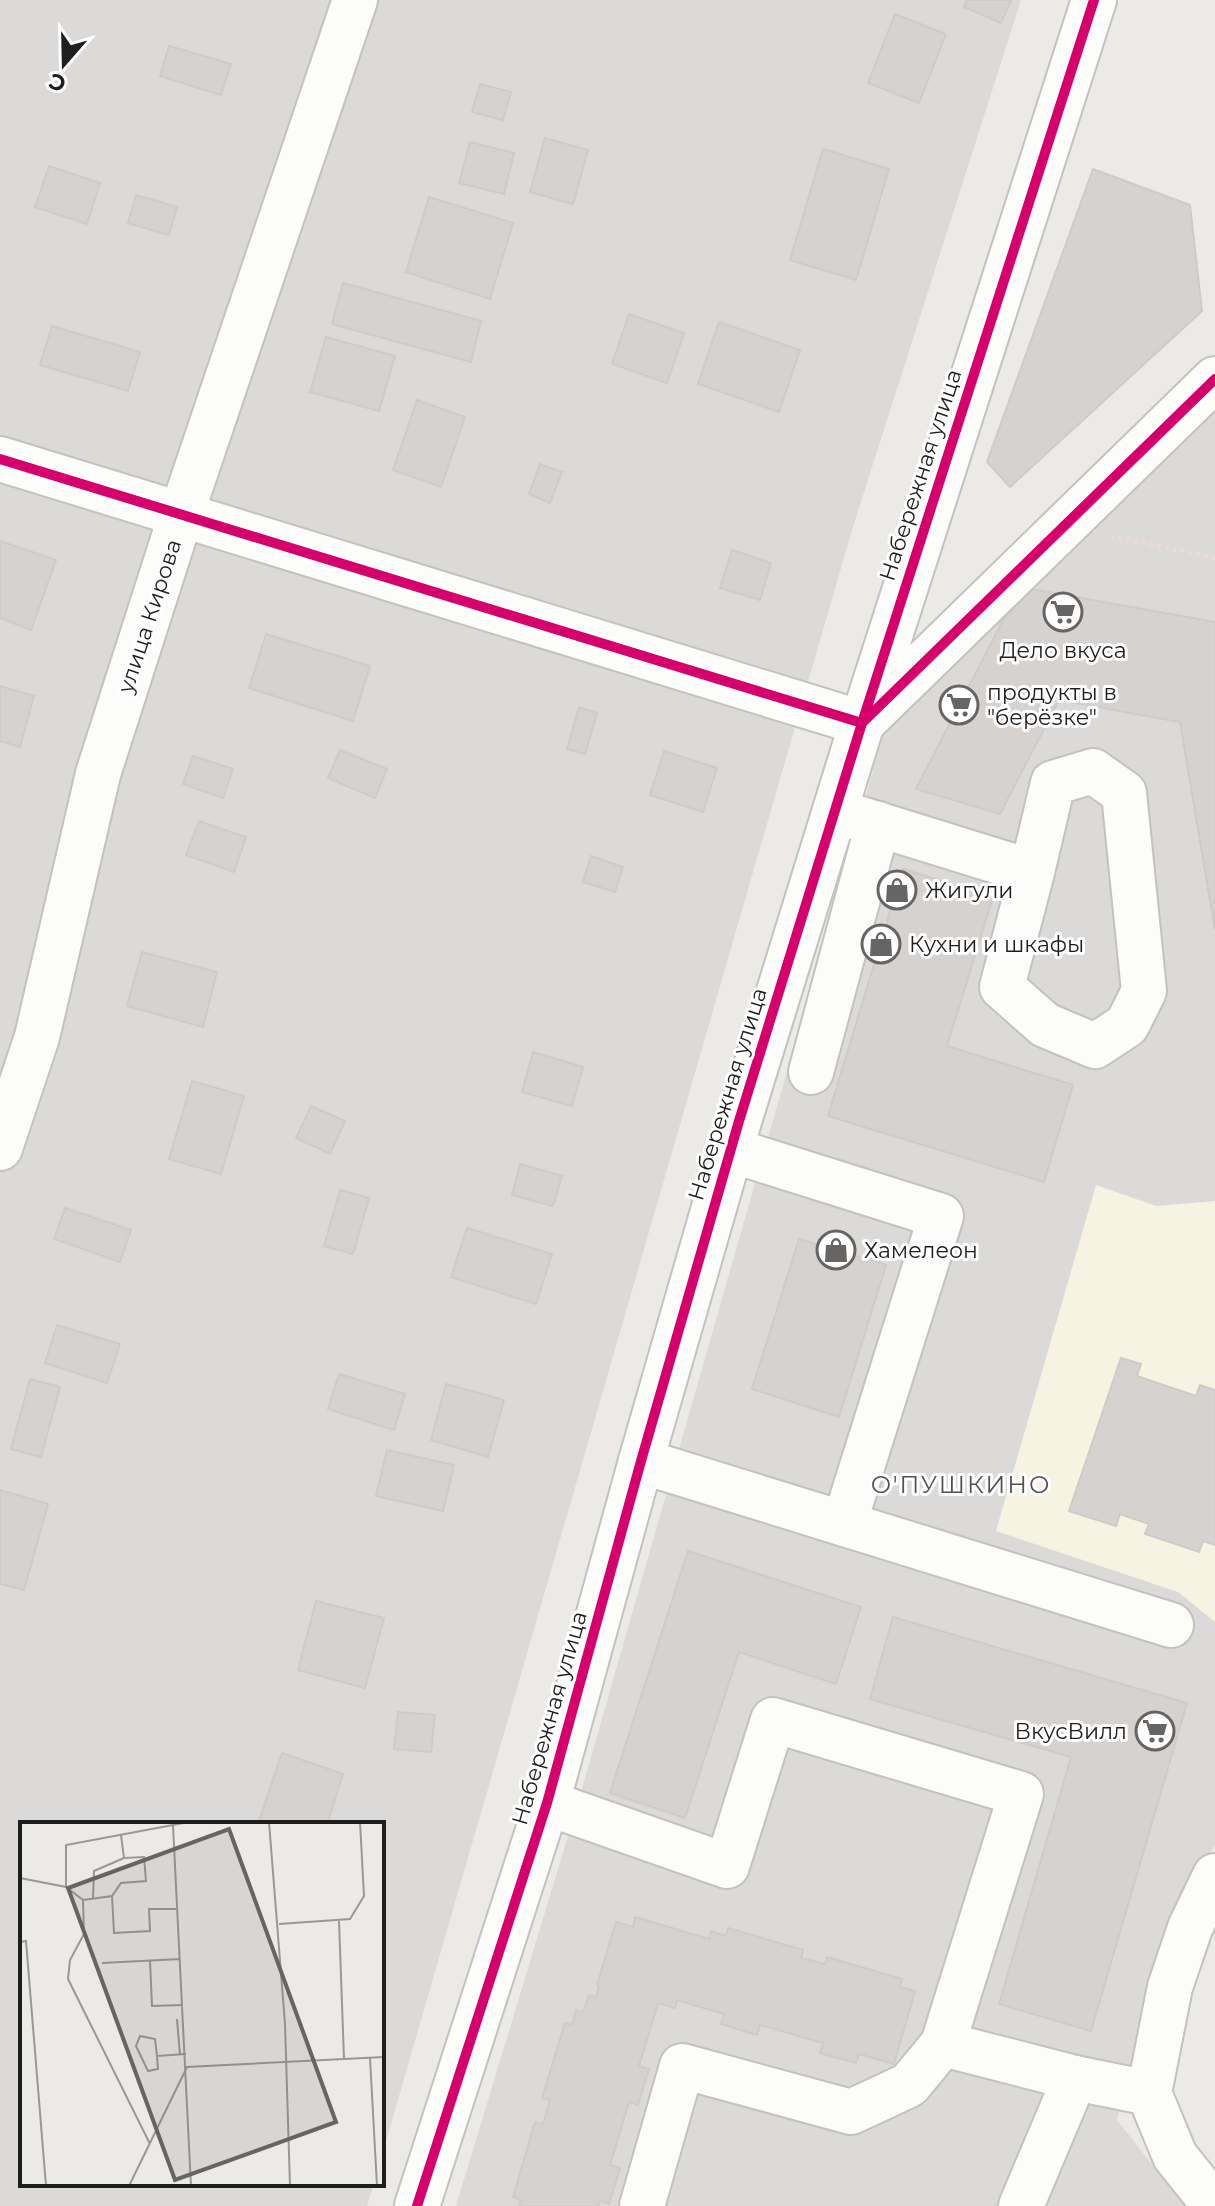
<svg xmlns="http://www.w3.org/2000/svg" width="1215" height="2206" viewBox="0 0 1215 2206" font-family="Montserrat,sans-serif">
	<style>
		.residential { fill: #dbdad8 }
		.education { fill: #f6f3e2 }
		.building { fill: #d5d2d0; stroke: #cfcbc8; stroke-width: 2 }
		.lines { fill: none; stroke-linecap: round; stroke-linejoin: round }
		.minor-casing { stroke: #c3c2c1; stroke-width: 48 }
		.path { stroke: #ead9d9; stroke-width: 5; stroke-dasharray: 4 4; stroke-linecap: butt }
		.minor { stroke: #fcfcfb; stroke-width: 44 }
		.cycleway-casing { stroke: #fff; stroke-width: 15 }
		.cycleway { stroke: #d6006c; stroke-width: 10 }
		.labels { text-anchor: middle; stroke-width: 6; stroke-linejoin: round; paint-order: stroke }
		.street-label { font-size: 22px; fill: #1e1e1e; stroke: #fff }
		.poi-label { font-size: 22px; fill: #1e1e1e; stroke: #fff; text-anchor: start }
		.neighbourhood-label { font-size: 24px; letter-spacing: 2px; fill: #515151; stroke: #fff }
		.inset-road { fill: none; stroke: #9a9897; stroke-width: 2 }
		.view { fill: #666564; fill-opacity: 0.15; stroke: #666564; stroke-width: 4 }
		.inset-edge { fill: none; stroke: #1e1e1e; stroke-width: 4 }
	</style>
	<rect width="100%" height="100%" fill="#eceae7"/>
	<!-- residential -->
	<g class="residential">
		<polygon points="0,0 1021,0 852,530 382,2155 382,1824 22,1824 22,2184 374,2184 367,2206 0,2206"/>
		<polygon points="1215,375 1215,1844 1161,1954 1117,2120 1185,2206 456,2206 575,1813 888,718"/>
	</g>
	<!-- education -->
	<polygon class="education" points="1096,1185 1156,1206 1215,1201 1215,1622 1178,1592 996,1531"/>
	<!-- building -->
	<g class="building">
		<polygon points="967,0 1009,0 1011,1 1001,23 964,7"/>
		<polygon points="895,14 946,34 919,103 868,83"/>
		<polygon points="169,46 231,64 221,95 160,76"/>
		<polygon points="480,84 511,92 503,120 472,112"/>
		<polygon points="545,138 588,150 573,204 530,192"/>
		<polygon points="470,142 514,153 504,194 459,183"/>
		<polygon points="823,149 889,169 856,280 790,260"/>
		<polygon points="49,166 100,183 87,224 35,207"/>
		<polygon points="1093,169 1190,205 1202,311 1010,487 987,462"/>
		<polygon points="136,195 177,207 169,235 128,223"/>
		<polygon points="429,197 513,223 490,299 406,272"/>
		<polygon points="343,283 481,321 471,362 332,324"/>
		<polygon points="629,314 684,333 667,383 612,364"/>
		<polygon points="719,322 800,350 779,412 698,384"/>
		<polygon points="52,326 140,352 128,391 40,365"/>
		<polygon points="326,337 395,356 379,411 310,392"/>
		<polygon points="417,400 465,417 441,487 393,470"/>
		<polygon points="540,464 562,472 550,503 529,494"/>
		<polygon points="0,541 56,560 31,630 0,618"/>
		<polygon points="732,550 771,563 760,600 720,588"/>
		<polygon points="1020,587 1215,622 1215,930 1180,722 1059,700 1000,814 916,789"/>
		<polygon points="266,634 370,666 353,721 249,688"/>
		<polygon points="0,686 34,696 20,747 0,741"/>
		<polygon points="579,707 597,713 585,754 567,749"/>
		<polygon points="340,750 387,769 375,798 328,778"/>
		<polygon points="664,751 717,768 703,812 650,795"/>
		<polygon points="193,756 233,769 223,798 183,784"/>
		<polygon points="199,821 246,837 234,872 186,855"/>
		<polygon points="591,856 623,867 615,892 583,882"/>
		<polygon points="903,869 993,897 947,1046 1073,1085 1044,1182 828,1116"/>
		<polygon points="142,952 217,972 203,1027 127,1006"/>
		<polygon points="533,1052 583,1067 572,1106 522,1092"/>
		<polygon points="192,1081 244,1096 221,1174 169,1159"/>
		<polygon points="311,1106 345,1121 330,1154 296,1138"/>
		<polygon points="520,1164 562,1176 553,1206 512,1195"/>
		<polygon points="340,1190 369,1198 353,1254 324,1246"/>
		<polygon points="65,1208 131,1230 120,1262 54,1239"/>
		<polygon points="467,1228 552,1254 536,1304 451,1277"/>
		<polygon points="799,1239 886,1265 839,1417 752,1389"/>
		<polygon points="57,1325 120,1344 107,1383 45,1363"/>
		<polygon points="1121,1358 1141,1364 1137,1376 1196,1396 1200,1385 1215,1390 1215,1545 1203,1541 1199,1552 1145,1534 1149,1524 1120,1514 1116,1526 1069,1511"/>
		<polygon points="339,1374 405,1394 394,1430 328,1409"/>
		<polygon points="30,1379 60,1387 41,1457 11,1449"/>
		<polygon points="446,1384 504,1400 488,1457 431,1440"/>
		<polygon points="387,1450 454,1465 443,1511 376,1496"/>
		<polygon points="0,1490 48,1504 24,1590 0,1584"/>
		<polygon points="688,1551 861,1607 836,1684 739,1652 685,1818 610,1793"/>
		<polygon points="316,1601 384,1618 365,1688 298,1670"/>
		<polygon points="893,1617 1187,1703 1091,2031 999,2004 1071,1757 870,1699"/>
		<polygon points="398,1712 435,1715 431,1752 394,1749"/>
		<polygon points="282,1753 343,1774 327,1824 258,1824"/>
		<polygon points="635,1917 709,1939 711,1931 726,1936 728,1928 803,1950 801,1958 825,1964 827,1957 902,1979 900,1987 915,1991 894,2064 859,2054 856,2063 820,2053 823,2043 760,2025 757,2035 721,2024 724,2014 677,2000 675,2008 658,2003 639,2066 649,2069 638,2105 629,2102 610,2165 620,2168 609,2204 600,2201 598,2206 519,2206 521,2200 513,2197 535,2122 543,2124 550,2100 542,2098 565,2023 572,2025 576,2010 583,2012 589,1995 596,1997 599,1986 597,1985 616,1922 633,1927"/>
	</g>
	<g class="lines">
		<defs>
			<g id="minor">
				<polyline points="0,459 862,723 1215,379"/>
				<polyline points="835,811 1032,872 1002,987 1045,1025 1095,1046 1127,1025 1144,991 1124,793 1093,771 1053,783 1032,872"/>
				<polyline points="811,1072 878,824"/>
				<polyline points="0,1148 37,1037 98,774 181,515 355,0"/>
				<polyline points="731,1150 941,1216 844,1524"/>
				<polyline points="641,1461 1171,1625"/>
				<polyline points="547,1803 727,1866 773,1720 1021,1794 943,2044"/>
				<polyline points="417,2206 547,1803 641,1461 739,1121 862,723 1094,0"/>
				<polyline points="642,2206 682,2066 851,2112 909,2085 943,2044 1075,2078 1149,2093"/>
				<polyline points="1021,2206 1075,2078"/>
				<polyline points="1215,2206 1175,2156 1149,2093 1170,1987 1190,1928 1215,1876"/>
			</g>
		</defs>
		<!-- minor casing -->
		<use href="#minor" class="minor-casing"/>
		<!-- path -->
		<polyline class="path" points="1110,536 1215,558"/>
		<!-- minor -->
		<use href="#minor" class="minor"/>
		<defs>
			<g id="cycleway">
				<polyline points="0,459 862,723 1215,379"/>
				<polyline points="417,2206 547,1803 641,1461 739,1121 862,723 1094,0"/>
			</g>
		</defs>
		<!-- cycleway casing -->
		<use href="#cycleway" class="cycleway-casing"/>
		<!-- cycleway -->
		<use href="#cycleway" class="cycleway"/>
	</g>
	<!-- icons -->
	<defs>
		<symbol id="supermarket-ring" viewBox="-11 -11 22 22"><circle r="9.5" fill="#fff" stroke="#666564" stroke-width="1.5"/><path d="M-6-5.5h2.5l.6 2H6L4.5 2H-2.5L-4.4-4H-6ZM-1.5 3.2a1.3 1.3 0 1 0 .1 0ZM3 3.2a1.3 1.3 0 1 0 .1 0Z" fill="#666564"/></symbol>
		<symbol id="shop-ring" viewBox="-11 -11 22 22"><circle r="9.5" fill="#fff" stroke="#666564" stroke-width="1.5"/><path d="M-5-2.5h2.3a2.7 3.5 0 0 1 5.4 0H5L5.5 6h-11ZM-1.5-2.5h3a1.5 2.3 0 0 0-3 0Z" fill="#666564"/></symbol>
	</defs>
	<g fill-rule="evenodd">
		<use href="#supermarket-ring" x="1041" y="590" width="44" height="44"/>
		<use href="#supermarket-ring" x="937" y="683" width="44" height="44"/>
		<use href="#shop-ring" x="875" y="868" width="44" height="44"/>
		<use href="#shop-ring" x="859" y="922" width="44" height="44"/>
		<use href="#shop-ring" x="814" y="1228" width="44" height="44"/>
		<use href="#supermarket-ring" x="1133" y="1709" width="44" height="44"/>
	</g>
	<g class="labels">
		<!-- street labels -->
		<g class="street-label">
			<text transform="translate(920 475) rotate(-72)" y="8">Набережная улица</text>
			<text transform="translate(149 616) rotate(-72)" y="8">улица Кирова</text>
			<text transform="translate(727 1094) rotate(-73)" y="8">Набережная улица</text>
			<text transform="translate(549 1718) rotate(-74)" y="8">Набережная улица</text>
		</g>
		<!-- poi labels -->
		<g class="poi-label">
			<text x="1063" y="658" text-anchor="middle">Дело вкуса</text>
			<text x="987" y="700">продукты в<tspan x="987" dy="25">"берёзке"</tspan></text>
			<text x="925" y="898">Жигули</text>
			<text x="909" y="952">Кухни и шкафы</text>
			<text x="864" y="1258">Хамелеон</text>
			<text x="1127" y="1739" text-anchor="end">ВкусВилл</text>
		</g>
		<!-- neighbourhood labels -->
		<g class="neighbourhood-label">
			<text x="961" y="1493">О'ПУШКИНО</text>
		</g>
	</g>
	<!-- overview -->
	<g transform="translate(20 1822)">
		<rect width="364" height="364" fill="#eceae7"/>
		<path class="inset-road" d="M 249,0 L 265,202 L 270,364M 153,4 L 171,364M 0,56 L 46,65 L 63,78 L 64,112 L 50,138 L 48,157 L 130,322M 46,65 L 46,23 L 169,0M 92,74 L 94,111 L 130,109 L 129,87 L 156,87M 73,76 L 74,49 L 104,36M 63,78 L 92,74 L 101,61 L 126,59 L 124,35 L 104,36 L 101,13M 319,99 L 324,237M 259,102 L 330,97 L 344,74 L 340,0M 0,120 L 6,119 L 26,364M 130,138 L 132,184 L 163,183M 82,141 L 160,137M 157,197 L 160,233M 137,234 L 138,247 L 128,249 L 116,224 L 120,214 L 135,217 L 137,234 L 166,232M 350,236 L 357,364M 109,364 L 167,245 L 364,235"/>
		<path class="view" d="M 209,7 L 316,300 L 155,358 L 48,66 Z"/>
		<rect width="364" height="364" class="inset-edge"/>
	</g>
	<!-- north arrow -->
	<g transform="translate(64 64) rotate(200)" stroke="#ffffff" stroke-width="6" paint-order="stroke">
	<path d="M0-6L14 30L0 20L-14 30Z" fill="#1e1e1e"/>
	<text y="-12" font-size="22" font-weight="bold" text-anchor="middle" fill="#1e1e1e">С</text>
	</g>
</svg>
